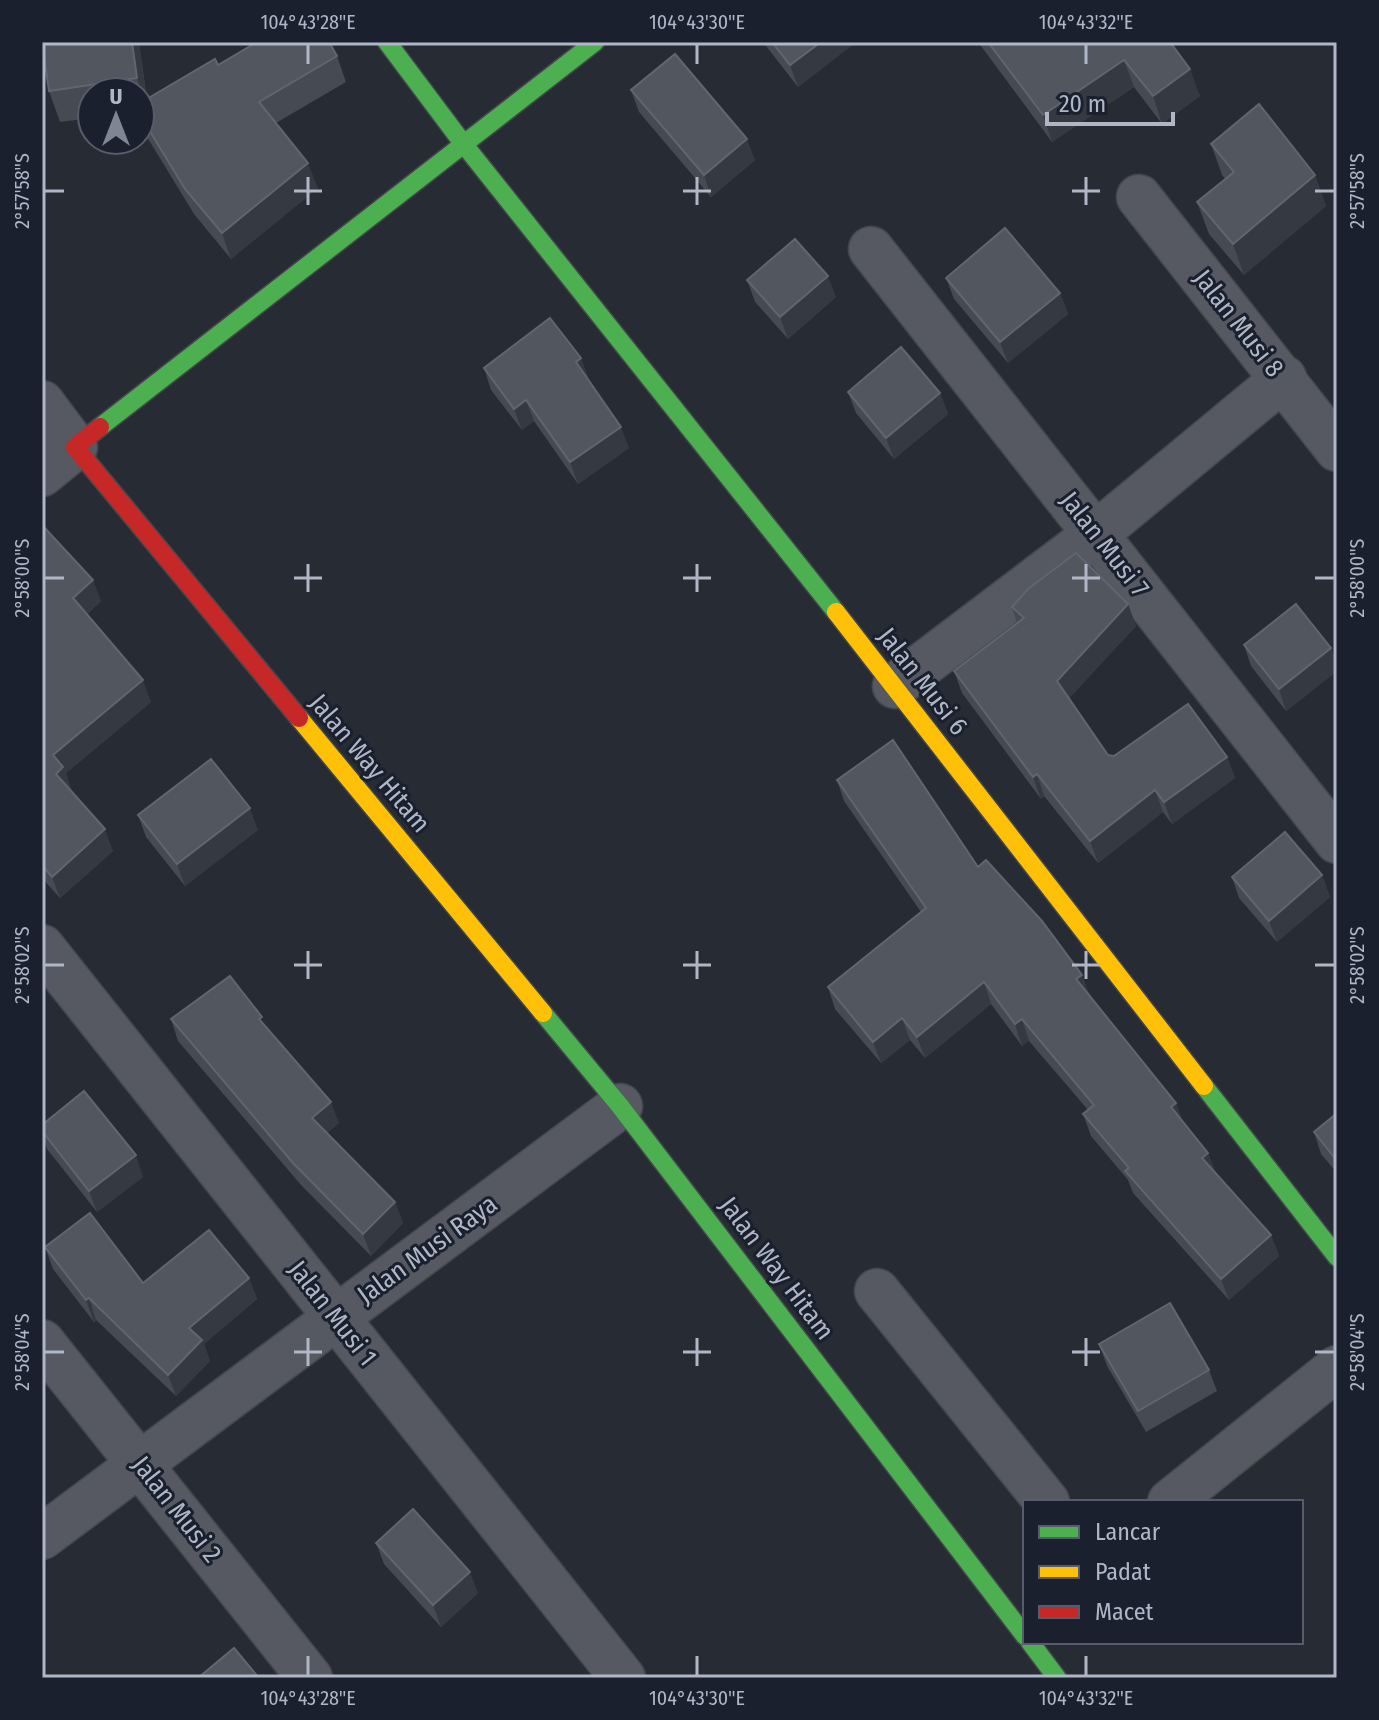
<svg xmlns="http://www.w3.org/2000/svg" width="1379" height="1720" viewBox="0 0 1379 1720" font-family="'Fira Sans Condensed',sans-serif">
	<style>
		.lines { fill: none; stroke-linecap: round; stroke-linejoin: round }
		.street-casing { stroke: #43464c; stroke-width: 47 }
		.fast-casing { stroke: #43464c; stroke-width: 21 }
		.slow-casing { stroke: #43464c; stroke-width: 21 }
		.jam-casing { stroke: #43464c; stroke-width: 21 }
		.street { stroke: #565962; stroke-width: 44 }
		.fast { stroke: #4caf50; stroke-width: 18 }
		.slow { stroke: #ffc107; stroke-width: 18 }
		.jam { stroke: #c62828; stroke-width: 18 }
		.wall { fill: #464a53 }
		.shaded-wall { fill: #353941 }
		.building { fill: #51565f; stroke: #60656f; stroke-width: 2 }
		.ticks { fill: none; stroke: #afb6c6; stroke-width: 3 }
		.labels { text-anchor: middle; stroke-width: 6; stroke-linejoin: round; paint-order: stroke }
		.street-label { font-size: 26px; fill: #afb6c6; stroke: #1a202e }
		.neatline { fill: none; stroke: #afb6c6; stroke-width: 3 }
		.ticks-label { font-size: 20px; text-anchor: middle; fill: #afb6c6 }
	</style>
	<rect width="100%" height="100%" fill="#272b33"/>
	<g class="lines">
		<defs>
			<g id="street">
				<polyline points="1139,197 1337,449"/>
				<polyline points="871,249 1337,841"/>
				<polyline points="42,403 75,447 42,474"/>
				<polyline points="895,686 1097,533 1284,378"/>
				<polyline points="42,947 623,1678"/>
				<polyline points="877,1291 1047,1502"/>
				<polyline points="42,1342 310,1678"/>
				<polyline points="1170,1502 1337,1368"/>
				<polyline points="42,1537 620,1106"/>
			</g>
			<g id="fast">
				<polyline points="387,42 462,142 836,612"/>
				<polyline points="100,427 595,42"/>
				<polyline points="543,1013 620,1106 1025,1636"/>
				<polyline points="1204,1086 1337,1257"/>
				<polyline points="1030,1642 1057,1678"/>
			</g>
			<g id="slow">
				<polyline points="836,612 1204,1086"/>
				<polyline points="299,718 543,1013"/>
			</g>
			<polyline id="jam" points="100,427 75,447 299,718"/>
		</defs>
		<!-- street casing -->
		<use href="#street" class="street-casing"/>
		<!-- fast casing -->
		<use href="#fast" class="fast-casing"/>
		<!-- slow casing -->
		<use href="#slow" class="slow-casing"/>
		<!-- jam casing -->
		<use href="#jam" class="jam-casing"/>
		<!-- street -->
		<use href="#street" class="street"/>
		<!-- fast -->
		<use href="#fast" class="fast"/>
		<!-- slow -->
		<use href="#slow" class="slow"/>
		<!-- jam -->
		<use href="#jam" class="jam"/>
	</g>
	<!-- wall -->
	<g class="wall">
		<polygon points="42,42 139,42 147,99 218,65 337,56 346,82 276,123 318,188 231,259 194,214 144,132 140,121 140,92 92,92 92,118 60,122 49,91"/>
		<polygon points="763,42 856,42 798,87"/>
		<polygon points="978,42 1072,42 1075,45 1170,42 1200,96 1162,124 1134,87 1052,142"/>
		<polygon points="631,90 755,160 711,197 639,112"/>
		<polygon points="1211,144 1315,175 1326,206 1244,275 1209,234 1197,202 1225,179 1222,175"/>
		<polygon points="946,278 1060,293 1068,314 1008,363 954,299"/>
		<polygon points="747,280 836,297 788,339 755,302"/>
		<polygon points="581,358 588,380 629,448 578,484 534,421 522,430 491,390 484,368"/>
		<polygon points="848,392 940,393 948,414 894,459 856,413"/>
		<polygon points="42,525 101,601 87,614 151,702 66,773 71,789 70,790 113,851 60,898 42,878"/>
		<polygon points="1012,607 1136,626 1069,698 1108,755 1114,756 1227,757 1235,778 1172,824 1163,812 1098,863 1044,796 1041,799 962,693 954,671 1017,623"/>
		<polygon points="1244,645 1331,648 1337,664 1337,671 1286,711 1251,666"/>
		<polygon points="837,780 978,867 1082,975 1089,995 1176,1103 1182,1121 1208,1153 1216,1174 1271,1235 1279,1256 1229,1300 1133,1193 1128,1180 1091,1136 1083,1114 1088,1110 1029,1041 1022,1046 991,1004 925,1058 910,1040 881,1063 835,1009 828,987 921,912 844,801"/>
		<polygon points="138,815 258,830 185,886 146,837"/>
		<polygon points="1322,875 1330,897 1277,942 1239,898 1232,877"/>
		<polygon points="171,1019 265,1026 339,1123 327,1133 395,1202 403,1223 371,1256 301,1185 178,1041"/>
		<polygon points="1337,1113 1337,1173 1321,1154 1314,1132"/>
		<polygon points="42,1125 143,1177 97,1212 47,1149 42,1136"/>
		<polygon points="45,1247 143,1283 249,1278 257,1299 204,1344 210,1361 176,1396 96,1320 94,1322 53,1269"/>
		<polygon points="1099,1344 1209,1370 1217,1391 1146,1432 1107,1366"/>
		<polygon points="376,1543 478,1593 441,1627 384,1564"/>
	</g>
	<!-- shaded-wall -->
	<g class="shaded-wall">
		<polygon points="132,42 139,42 148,110 137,78"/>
		<polygon points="821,42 856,42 798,87 790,65"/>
		<polygon points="1124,60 1134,87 1052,142 1043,115"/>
		<polygon points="1190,69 1200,96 1162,124 1153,96"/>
		<polygon points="747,139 755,160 711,197 704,175"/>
		<polygon points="308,163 318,188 231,259 222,233"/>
		<polygon points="1315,175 1326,206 1244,275 1233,244"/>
		<polygon points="828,276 836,297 788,339 780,317"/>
		<polygon points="1060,293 1068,314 1008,363 1000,342"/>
		<polygon points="581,358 589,379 583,383 576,362"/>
		<polygon points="940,393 948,414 894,459 886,438"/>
		<polygon points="526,400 534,421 522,430 514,409"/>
		<polygon points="621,427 629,448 578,484 570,462"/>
		<polygon points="93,580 101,601 81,619 73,598"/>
		<polygon points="1128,604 1136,626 1065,703 1057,681"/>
		<polygon points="1331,648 1337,664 1337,671 1286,711 1279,689"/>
		<polygon points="143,680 151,702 66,773 71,789 64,795 56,774 53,755"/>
		<polygon points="1227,757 1235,778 1172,824 1164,802"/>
		<polygon points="1037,774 1044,796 1041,799 1033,777"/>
		<polygon points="1155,790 1163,812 1098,863 1090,841"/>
		<polygon points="250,808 258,830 185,886 177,864"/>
		<polygon points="105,829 113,851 60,898 52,877"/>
		<polygon points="1322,875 1330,897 1277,942 1269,921"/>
		<polygon points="1082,975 1090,996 1076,979"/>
		<polygon points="984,982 991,1004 925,1058 917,1037"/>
		<polygon points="902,1018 910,1040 881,1063 873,1042"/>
		<polygon points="1022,1019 1029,1041 1022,1046 1015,1024"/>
		<polygon points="331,1102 339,1123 320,1139 312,1118"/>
		<polygon points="1176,1103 1183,1125 1171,1107"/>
		<polygon points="1208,1153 1216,1174 1202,1158"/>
		<polygon points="136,1155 143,1177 97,1212 89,1191"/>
		<polygon points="395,1202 403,1223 371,1256 363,1234"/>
		<polygon points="1271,1235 1279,1256 1229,1300 1221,1279"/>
		<polygon points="249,1278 257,1299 204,1344 210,1361 176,1396 168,1375 189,1328"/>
		<polygon points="89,1298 96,1320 94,1322 86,1300"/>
		<polygon points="470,1572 478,1593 441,1627 433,1605"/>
	</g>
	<!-- building -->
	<g class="building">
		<polygon points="42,42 132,42 137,78 49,91"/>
		<polygon points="257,42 329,42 337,56 259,102 308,163 222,233 185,189 140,115 140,103 215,59 218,65"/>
		<polygon points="772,42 821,42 790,65"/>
		<polygon points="988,42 1072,42 1075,45 1079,42 1170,42 1190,69 1153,96 1124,60 1043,115"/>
		<polygon points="675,54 747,139 704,175 631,90"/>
		<polygon points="1259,104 1315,175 1233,244 1197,202 1234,172 1211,144"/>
		<polygon points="1005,228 1060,293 1000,342 946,278"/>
		<polygon points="795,239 828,276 780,317 747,280"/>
		<polygon points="550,318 581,358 576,362 621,427 570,462 526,400 514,409 484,368"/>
		<polygon points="901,347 940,393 886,438 848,392"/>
		<polygon points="42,525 93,580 73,598 143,680 53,755 63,767 56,774 105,829 52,877 42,865"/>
		<polygon points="1076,553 1128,604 1057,681 1108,755 1114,756 1188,704 1227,757 1164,802 1155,790 1090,841 1037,774 1033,777 954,671 1024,618 1012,607 1028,589"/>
		<polygon points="1296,604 1331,648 1279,689 1244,645"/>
		<polygon points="893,740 978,867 986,860 1042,921 1082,975 1076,979 1176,1103 1171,1107 1208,1153 1202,1158 1271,1235 1221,1279 1125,1171 1129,1168 1083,1114 1094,1105 1022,1019 1015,1024 984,982 917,1037 902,1018 873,1042 828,987 926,908 837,780"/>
		<polygon points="211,759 250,808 177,864 138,815"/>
		<polygon points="1285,832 1322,875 1269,921 1232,877"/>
		<polygon points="230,976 262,1017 259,1019 331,1102 312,1118 395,1202 363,1234 293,1163 171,1019"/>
		<polygon points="84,1091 136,1155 89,1191 42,1131 42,1125"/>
		<polygon points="1337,1113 1337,1161 1314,1132"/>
		<polygon points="90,1213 143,1283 209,1230 249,1278 189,1328 202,1340 168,1375 89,1298 86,1300 45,1247"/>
		<polygon points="1170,1303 1209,1370 1138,1411 1099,1344"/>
		<polygon points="413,1509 470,1572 433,1605 376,1543"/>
		<polygon points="234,1648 259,1678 198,1678"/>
	</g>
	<!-- ticks -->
	<path class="ticks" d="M 308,44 L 308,64M 697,44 L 697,64M 1086,44 L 1086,64M 308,177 L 308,205M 697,177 L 697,205M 1086,177 L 1086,205M 44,191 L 64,191M 294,191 L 322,191M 683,191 L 711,191M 1072,191 L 1100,191M 1315,191 L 1335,191M 308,564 L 308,592M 697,564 L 697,592M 1086,564 L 1086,592M 44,578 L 64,578M 294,578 L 322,578M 683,578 L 711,578M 1072,578 L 1100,578M 1315,578 L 1335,578M 308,951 L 308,979M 697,951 L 697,979M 1086,951 L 1086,979M 44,965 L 64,965M 294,965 L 322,965M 683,965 L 711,965M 1072,965 L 1100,965M 1315,965 L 1335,965M 308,1338 L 308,1366M 697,1338 L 697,1366M 1086,1338 L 1086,1366M 44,1352 L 64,1352M 294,1352 L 322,1352M 683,1352 L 711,1352M 1072,1352 L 1100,1352M 1315,1352 L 1335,1352M 308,1656 L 308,1676M 697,1656 L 697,1676M 1086,1656 L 1086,1676"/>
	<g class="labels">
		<!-- street labels -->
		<g class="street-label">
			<text transform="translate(1239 323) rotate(52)" y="9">Jalan Musi 8</text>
			<text transform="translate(1105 544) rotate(52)" y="9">Jalan Musi 7</text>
			<text transform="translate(923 681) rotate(52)" y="9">Jalan Musi 6</text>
			<text transform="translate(370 763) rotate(50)" y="9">Jalan Way Hitam</text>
			<text transform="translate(427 1249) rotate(-36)" y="9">Jalan Musi Raya</text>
			<text transform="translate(777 1268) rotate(53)" y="9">Jalan Way Hitam</text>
			<text transform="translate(333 1313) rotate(52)" y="9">Jalan Musi 1</text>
			<text transform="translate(177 1509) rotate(52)" y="9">Jalan Musi 2</text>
		</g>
	</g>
	<!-- border -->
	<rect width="1379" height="1720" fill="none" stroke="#1a202e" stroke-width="88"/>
	<!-- legend -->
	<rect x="1023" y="1500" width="280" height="144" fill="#1a202e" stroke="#565c6b" stroke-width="2"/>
	<rect x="1039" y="1526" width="40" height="12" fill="#4caf50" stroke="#565c6b" stroke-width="2"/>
	<text x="1095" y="1540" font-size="24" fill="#afb6c6">Lancar</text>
	<rect x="1039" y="1566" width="40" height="12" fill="#ffc107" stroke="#565c6b" stroke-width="2"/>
	<text x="1095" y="1580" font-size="24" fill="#afb6c6">Padat</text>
	<rect x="1039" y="1606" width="40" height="12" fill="#c62828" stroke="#565c6b" stroke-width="2"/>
	<text x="1095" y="1620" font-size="24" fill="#afb6c6">Macet</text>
	<!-- north arrow -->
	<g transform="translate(116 116)"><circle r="38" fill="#1a202e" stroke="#565c6b" stroke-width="2"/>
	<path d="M0-6L14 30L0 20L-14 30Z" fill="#7f8593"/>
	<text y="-12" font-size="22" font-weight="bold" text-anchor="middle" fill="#afb6c6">U</text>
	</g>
	<!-- scale -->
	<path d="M1047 112v12h126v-12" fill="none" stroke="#afb6c6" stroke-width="4"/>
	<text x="1059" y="112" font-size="24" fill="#afb6c6" stroke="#1a202e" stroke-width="6" paint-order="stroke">20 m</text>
	<rect x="44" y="44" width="1291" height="1632" class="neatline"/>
	<g class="ticks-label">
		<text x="308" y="29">104°43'28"E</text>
		<text x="697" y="29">104°43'30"E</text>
		<text x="1086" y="29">104°43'32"E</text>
		<text transform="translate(22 191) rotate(-90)" y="7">2°57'58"S</text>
		<text transform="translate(1357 191) rotate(-90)" y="7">2°57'58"S</text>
		<text transform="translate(22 578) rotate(-90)" y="7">2°58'00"S</text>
		<text transform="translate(1357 578) rotate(-90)" y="7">2°58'00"S</text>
		<text transform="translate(22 965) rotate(-90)" y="7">2°58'02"S</text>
		<text transform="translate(1357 965) rotate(-90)" y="7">2°58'02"S</text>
		<text transform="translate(22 1352) rotate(-90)" y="7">2°58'04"S</text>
		<text transform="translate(1357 1352) rotate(-90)" y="7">2°58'04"S</text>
		<text x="308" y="1705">104°43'28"E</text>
		<text x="697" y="1705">104°43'30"E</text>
		<text x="1086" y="1705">104°43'32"E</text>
	</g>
</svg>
